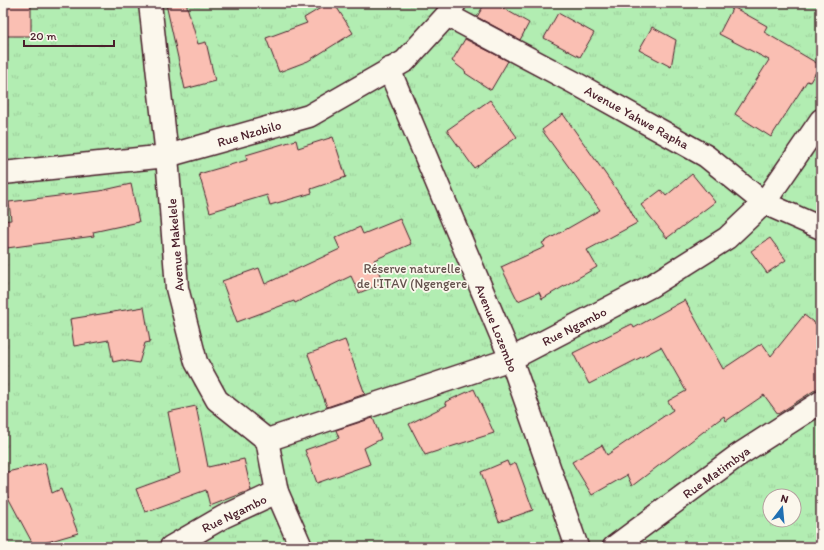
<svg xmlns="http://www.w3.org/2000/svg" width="824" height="550" viewBox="0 0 824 550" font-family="Itim,sans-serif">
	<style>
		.grass { fill: url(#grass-tufts); stroke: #7e866e; fill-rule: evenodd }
		.building { fill: #fabfb3; stroke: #4a1f2b }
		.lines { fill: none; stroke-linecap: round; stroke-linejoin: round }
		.street-casing { stroke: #4a1f2b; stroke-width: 25 }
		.street { stroke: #fbf7ec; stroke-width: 22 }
		.labels { text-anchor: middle; stroke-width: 3.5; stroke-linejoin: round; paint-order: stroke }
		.street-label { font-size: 13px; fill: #4a1f2b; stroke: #fbf7ec }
		.park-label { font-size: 13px; fill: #64524d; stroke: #fbf7ec }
	</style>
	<defs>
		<pattern id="grass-tufts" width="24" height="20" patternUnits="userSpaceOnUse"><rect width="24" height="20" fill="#b2edb2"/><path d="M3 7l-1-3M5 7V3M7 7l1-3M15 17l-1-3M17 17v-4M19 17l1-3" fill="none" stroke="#9bcb99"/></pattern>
	</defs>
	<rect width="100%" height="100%" fill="#fbf7ec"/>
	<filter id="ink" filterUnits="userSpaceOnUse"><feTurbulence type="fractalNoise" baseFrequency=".025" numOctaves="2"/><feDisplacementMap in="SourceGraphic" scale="8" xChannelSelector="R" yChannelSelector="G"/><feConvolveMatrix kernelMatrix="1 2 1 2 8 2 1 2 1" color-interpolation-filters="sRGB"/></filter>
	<g filter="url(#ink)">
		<!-- grass -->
		<path class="grass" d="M 3,3 L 821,3 L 821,547 L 3,547 ZM 770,496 L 794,496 L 794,520 L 770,520 Z"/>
		<!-- building -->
		<g class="building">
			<rect x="3" y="3" width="28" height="33"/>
			<polygon points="170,3 186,3 198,44 206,42 215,81 185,89 166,4"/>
			<polygon points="329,3 334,3 353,33 308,61 279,72 266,38 307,23 304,18"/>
			<polygon points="485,3 494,3 529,23 520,40 477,17"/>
			<polygon points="733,7 767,26 764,32 820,65 810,82 807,81 771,137 735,114 769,60 719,34"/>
			<polygon points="558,13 594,33 580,57 544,38"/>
			<polygon points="652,27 676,40 671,67 639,50"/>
			<polygon points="465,39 508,61 491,90 465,73 466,72 452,61"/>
			<polygon points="490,100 517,137 474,168 447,130"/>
			<polygon points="563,114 628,206 637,223 587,250 597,267 542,299 539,292 518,301 501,267 545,247 542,243 600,210 542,130"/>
			<polygon points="333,137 346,177 311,189 312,193 270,205 267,195 210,212 199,174 247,160 246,155 296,140 298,148"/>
			<polygon points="692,174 715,202 667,238 641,205 661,190 666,196"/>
			<polygon points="131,184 139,222 93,232 94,236 7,248 3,221 11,220 9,202 100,191"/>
			<polygon points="400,219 411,244 374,260 383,283 359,293 351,276 295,303 294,301 237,322 222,281 259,268 265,284 340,249 335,238 360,227 363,234"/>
			<polygon points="770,238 786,260 767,273 751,251"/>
			<polygon points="685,300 723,369 762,343 771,356 804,315 821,328 821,386 778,414 764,395 726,421 724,416 632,486 627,475 592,495 572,462 602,445 607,455 673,410 668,401 686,391 661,347 589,384 573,353 632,324 634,328"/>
			<polygon points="144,307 150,342 145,343 139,363 122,360 113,362 109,340 74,346 70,319"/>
			<polygon points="345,340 365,394 327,407 308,354"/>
			<polygon points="474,389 494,433 425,455 409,424 447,405 445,402"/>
			<polygon points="196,406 208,467 244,459 251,490 210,506 206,490 145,512 136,489 180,473 168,412"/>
			<polygon points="373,418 381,439 364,448 370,464 317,483 305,450 339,438 336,430"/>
			<polygon points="507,461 509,466 516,463 533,510 499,522 481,472"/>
			<polygon points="45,463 52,493 61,489 78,533 34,546 3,488 3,473"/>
		</g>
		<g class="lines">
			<defs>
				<g id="street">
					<polyline points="150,3 167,156 177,288 196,362 217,400 267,440 277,492 301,547"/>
					<polyline points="447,15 575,83 706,156 764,203 821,228"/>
					<polyline points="389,69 511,359 577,547"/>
					<polyline points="3,173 167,156 309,116 405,61 447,15 455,3"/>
					<polyline points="267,440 511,359 651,286 727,238 764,203 821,120"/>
					<polyline points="171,547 223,517 277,492"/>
					<polyline points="614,547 737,456 821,402"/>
				</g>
			</defs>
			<!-- street casing -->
			<use href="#street" class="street-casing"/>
			<!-- street -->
			<use href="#street" class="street"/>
		</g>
	</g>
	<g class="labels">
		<!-- street labels -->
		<g class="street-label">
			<text transform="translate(637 117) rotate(29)" y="5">Avenue Yahwe Rapha</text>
			<text transform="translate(249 133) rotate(-16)" y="5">Rue Nzobilo</text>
			<text transform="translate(175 245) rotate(-95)" y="5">Avenue Makelele</text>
			<text transform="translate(574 326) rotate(-27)" y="5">Rue Ngambo</text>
			<text transform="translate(497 328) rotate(68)" y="5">Avenue Lozembo</text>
			<text transform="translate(716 472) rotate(-36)" y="5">Rue Matimbya</text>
			<text transform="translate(234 513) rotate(-26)" y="5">Rue Ngambo</text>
		</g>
		<!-- park labels -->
		<g class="park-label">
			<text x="412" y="273">Réserve naturelle<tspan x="412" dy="15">de l'ITAV (Ngengere</tspan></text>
		</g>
	</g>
	<!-- margin -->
	<rect width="824" height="550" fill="none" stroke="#fbf7ec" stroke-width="16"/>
	<rect x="8" y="8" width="808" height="534" fill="none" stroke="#4a1f2b" stroke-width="1.5" filter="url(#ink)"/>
	<!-- north arrow -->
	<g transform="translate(782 508) rotate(16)"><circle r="19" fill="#fbf7ec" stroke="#b4a19f"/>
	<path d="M0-3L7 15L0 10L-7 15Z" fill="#1f6fb2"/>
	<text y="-6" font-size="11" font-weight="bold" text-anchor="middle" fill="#4a1f2b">N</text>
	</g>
	<!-- scale -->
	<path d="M24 40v6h90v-6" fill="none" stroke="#4a1f2b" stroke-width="2"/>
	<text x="30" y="40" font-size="12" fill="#4a1f2b" stroke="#fbf7ec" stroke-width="3" paint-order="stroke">20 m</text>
</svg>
